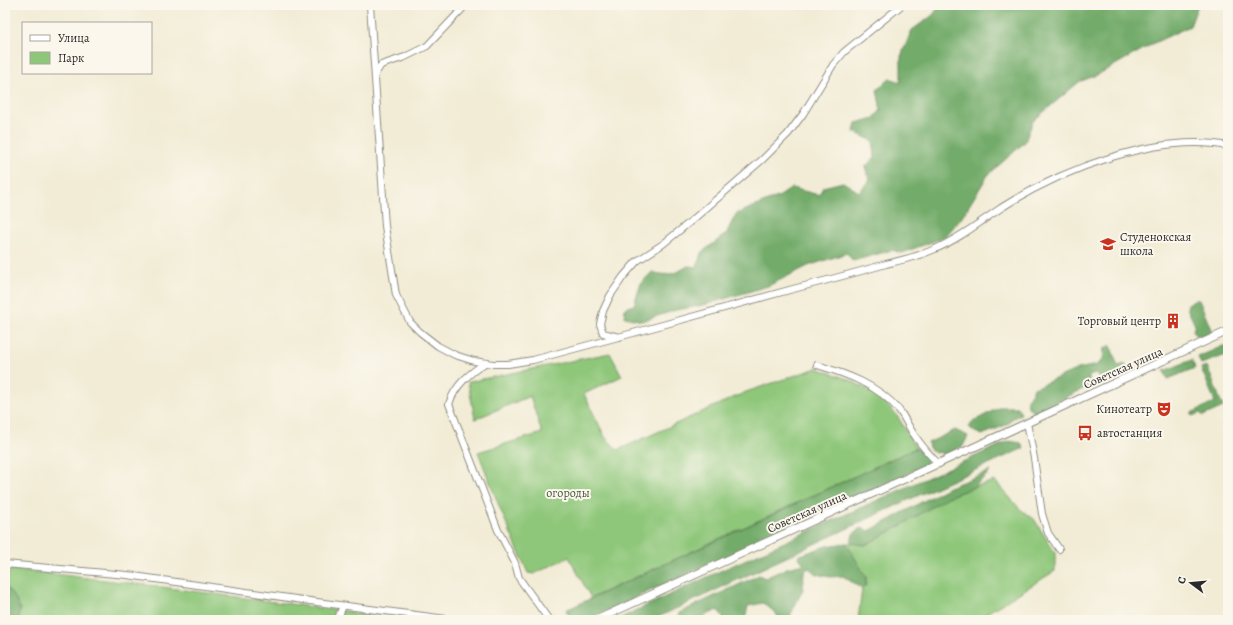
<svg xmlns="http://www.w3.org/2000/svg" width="1233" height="625" viewBox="0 0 1233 625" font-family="Alegreya,serif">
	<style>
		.green { fill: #8fc77a; stroke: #5d7952 }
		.forest { fill: #73ac6a; stroke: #4f6c4a }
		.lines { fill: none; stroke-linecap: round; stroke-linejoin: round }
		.minor-casing { stroke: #8e8c80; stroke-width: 8 }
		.tertiary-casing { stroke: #8e8c80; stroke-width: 9 }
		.minor { stroke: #fff; stroke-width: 6 }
		.tertiary { stroke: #fff; stroke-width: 7 }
		.labels { text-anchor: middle; stroke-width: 4; stroke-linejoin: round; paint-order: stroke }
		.poi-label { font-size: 12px; fill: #2b2b2b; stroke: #fbf7ec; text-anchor: start }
		.street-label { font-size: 12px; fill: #2b2b2b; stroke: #fbf7ec }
		.park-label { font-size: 12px; fill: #495a43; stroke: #fbf7ec }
	</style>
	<rect width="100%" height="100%" fill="#fbf7ec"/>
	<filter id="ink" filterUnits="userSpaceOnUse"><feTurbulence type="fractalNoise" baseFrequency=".025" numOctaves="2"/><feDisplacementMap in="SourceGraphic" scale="8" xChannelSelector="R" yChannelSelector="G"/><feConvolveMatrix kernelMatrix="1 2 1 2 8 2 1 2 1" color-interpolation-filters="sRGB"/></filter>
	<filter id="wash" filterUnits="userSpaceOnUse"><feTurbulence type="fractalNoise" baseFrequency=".012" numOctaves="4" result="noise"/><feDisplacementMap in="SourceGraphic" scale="16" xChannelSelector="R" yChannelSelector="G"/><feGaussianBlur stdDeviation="0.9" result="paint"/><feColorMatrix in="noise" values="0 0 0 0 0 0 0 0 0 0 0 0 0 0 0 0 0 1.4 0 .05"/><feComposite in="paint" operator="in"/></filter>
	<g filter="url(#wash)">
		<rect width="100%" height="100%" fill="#f2ecd6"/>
		<!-- green -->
		<g class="green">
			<polygon points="610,353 622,376 584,394 605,437 618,450 746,392 817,368 850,380 880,397 898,417 916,448 591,598 569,557 534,574 528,573 501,511 478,452 542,433 530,396 475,419 468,382"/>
			<polygon points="995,481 1020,509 1034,519 1055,553 1055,571 977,619 858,620 862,589 866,585 866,577 846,543 851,543 865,545 902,525 948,497 974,487"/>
			<polygon points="11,569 147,585 411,620 20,620 14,598 5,586 5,582"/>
		</g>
		<!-- forest -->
		<g class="forest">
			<path d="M 940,5 L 1198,5 L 1190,26 L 1156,42 L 1097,75 L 1079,82 L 1033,121 L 1025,142 L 988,175 L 962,217 L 945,237 L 902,253 L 892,250 L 853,261 L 847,253 L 808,266 L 768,286 L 704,305 L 676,310 L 642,321 L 625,317 L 624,309 L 634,305 L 641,283 L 652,272 C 668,277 674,274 688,266 L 697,267 L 701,253 L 726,234 L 736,214 L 780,196 L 792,188 L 819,195 L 823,187 L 843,182 L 859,192 L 870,180 L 865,167 L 875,157 L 873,141 L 854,132 L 856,123 L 874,118 L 881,110 L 877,90 L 889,78 L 901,82 L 901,56 L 912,30 L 933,15 Z"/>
			<polygon points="1195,300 1199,300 1212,332 1203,337 1196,335 1193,330 1195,325 1187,308 1188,304"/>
			<polygon points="1110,345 1118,366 1125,364 1128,370 1105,380 1095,374 1089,376 1089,386 1034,413 1028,407 1027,398 1032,393 1032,389 1078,369 1097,365 1103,359 1104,349"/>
			<polygon points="1223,346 1228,346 1228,357 1226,355 1201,364 1198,357"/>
			<polygon points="1192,360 1195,368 1168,379 1164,371"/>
			<polygon points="1207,366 1223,407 1203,416 1200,413 1192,416 1191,413 1215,402 1201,368"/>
			<polygon points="1000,407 1018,407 1021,414 1010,420 1008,424 982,435 975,432 969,427 972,422"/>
			<polygon points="955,430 968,436 963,446 943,456 940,452 935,453 929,448 928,443"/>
			<polygon points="1009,441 1021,443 1024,448 906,501 652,620 616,620 720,571"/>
			<polygon points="916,448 921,450 928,462 923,467 586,620 571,620 566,610"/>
			<polygon points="991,471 974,487 948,497 902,525 865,545 851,543 853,534 861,528 869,531 949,487"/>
			<polygon points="846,543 866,577 866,585 862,589 843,576 830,577 816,574 809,568 804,571 803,589 788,620 776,620 778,616 772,610 763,603 748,606 745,620 723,620 723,617 718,610 695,620 677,619 679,613 759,575 765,578 787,568 804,564 798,556 826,546"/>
			<path d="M 5,586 C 10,592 19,601 20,610 C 20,614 18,616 20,620 L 5,620 Z"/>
		</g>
	</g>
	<g filter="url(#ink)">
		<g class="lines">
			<defs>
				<g id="minor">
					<path d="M 370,5 L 385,226 L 396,295 L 410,322 L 420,332 L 438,346 L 455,355 L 474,361 L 493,364 L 508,364 L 533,360 C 620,337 706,313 793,289 C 824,281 855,273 886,264 C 902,260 920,256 935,249 C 959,239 980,222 1001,208 C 1061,170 1157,132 1228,146"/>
					<polyline points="375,74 381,65 405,57 427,46 466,5"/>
					<polyline points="619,337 603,333 600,324 603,311 610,296 623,277 637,261 663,244 690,222 763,159 788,134 803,114 833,65 844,52 902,5"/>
					<path d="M 485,363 C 470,373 455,385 449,404 L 498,530 L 515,563 L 519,578 L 549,620"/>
					<path d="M 817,365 C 847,374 878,385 899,410 C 905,418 909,428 915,436 C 922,446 930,456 939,464"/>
					<polyline points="1027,423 1034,458 1042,514 1048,533 1059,549"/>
					<polyline points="5,564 127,575 324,603 454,620"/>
					<polyline points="337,620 343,606"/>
				</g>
				<polyline id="tertiary" points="596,620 1228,331"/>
			</defs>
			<!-- minor casing -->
			<use href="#minor" class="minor-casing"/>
			<!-- tertiary casing -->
			<use href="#tertiary" class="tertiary-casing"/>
			<!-- minor -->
			<use href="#minor" class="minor"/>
			<!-- tertiary -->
			<use href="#tertiary" class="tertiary"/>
		</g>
	</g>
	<!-- icons -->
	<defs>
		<symbol id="school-bare" viewBox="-9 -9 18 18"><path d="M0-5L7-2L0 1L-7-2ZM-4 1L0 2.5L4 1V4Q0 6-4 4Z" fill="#c8321e" stroke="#fbf7ec" stroke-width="2.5" paint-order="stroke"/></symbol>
		<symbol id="building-bare" viewBox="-9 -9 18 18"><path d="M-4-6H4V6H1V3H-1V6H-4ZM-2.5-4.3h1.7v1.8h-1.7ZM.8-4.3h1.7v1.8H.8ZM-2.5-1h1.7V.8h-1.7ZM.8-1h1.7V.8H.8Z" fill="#c8321e" stroke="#fbf7ec" stroke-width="2.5" paint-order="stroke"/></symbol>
		<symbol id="theatre-bare" viewBox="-9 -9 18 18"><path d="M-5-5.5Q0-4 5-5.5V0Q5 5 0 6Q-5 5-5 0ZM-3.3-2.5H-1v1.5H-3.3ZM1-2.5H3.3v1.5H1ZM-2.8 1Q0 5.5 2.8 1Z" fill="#c8321e" stroke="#fbf7ec" stroke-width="2.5" paint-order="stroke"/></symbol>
		<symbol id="bus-bare" viewBox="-9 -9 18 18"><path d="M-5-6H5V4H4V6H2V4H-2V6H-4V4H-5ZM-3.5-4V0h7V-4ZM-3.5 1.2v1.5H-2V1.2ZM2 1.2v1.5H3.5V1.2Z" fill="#c8321e" stroke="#fbf7ec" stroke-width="2.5" paint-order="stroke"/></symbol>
	</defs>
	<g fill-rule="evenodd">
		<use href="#school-bare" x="1097" y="233" width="22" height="22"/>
		<use href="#building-bare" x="1162" y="310" width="22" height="22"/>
		<use href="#theatre-bare" x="1153" y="398" width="22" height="22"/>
		<use href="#bus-bare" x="1074" y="422" width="22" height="22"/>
	</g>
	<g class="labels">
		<!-- poi labels -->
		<g class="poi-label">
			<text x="1120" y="241">Студенокская<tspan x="1120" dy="14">школа</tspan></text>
			<text x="1161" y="325" text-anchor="end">Торговый центр</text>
			<text x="1152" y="413" text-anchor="end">Кинотеатр</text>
			<text x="1097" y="437">автостанция</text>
		</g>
		<!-- street labels -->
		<g class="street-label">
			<text transform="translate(1123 368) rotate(-24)" y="4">Советская улица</text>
			<text transform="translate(807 512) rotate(-24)" y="4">Советская улица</text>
		</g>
		<!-- park labels -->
		<g class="park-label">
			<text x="568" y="497">огороды</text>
		</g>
	</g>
	<!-- margin -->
	<rect width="1233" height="625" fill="none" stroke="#fbf7ec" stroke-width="20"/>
	<!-- legend -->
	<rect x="22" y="22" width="130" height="52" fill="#fbf7ec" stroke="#a8a59f"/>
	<rect x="30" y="35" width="20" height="6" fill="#ffffff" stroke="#a8a59f"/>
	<text x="58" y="42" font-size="12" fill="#2b2b2b">Улица</text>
	<rect x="30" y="52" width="20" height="12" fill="#8fc77a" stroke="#a8a59f"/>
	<text x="58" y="62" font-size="12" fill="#2b2b2b">Парк</text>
	<!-- north arrow -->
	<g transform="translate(1191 583) rotate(286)" stroke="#fbf7ec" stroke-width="3" paint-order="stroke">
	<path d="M0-3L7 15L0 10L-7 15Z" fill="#2b2b2b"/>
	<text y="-6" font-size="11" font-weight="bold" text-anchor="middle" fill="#2b2b2b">С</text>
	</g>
</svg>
